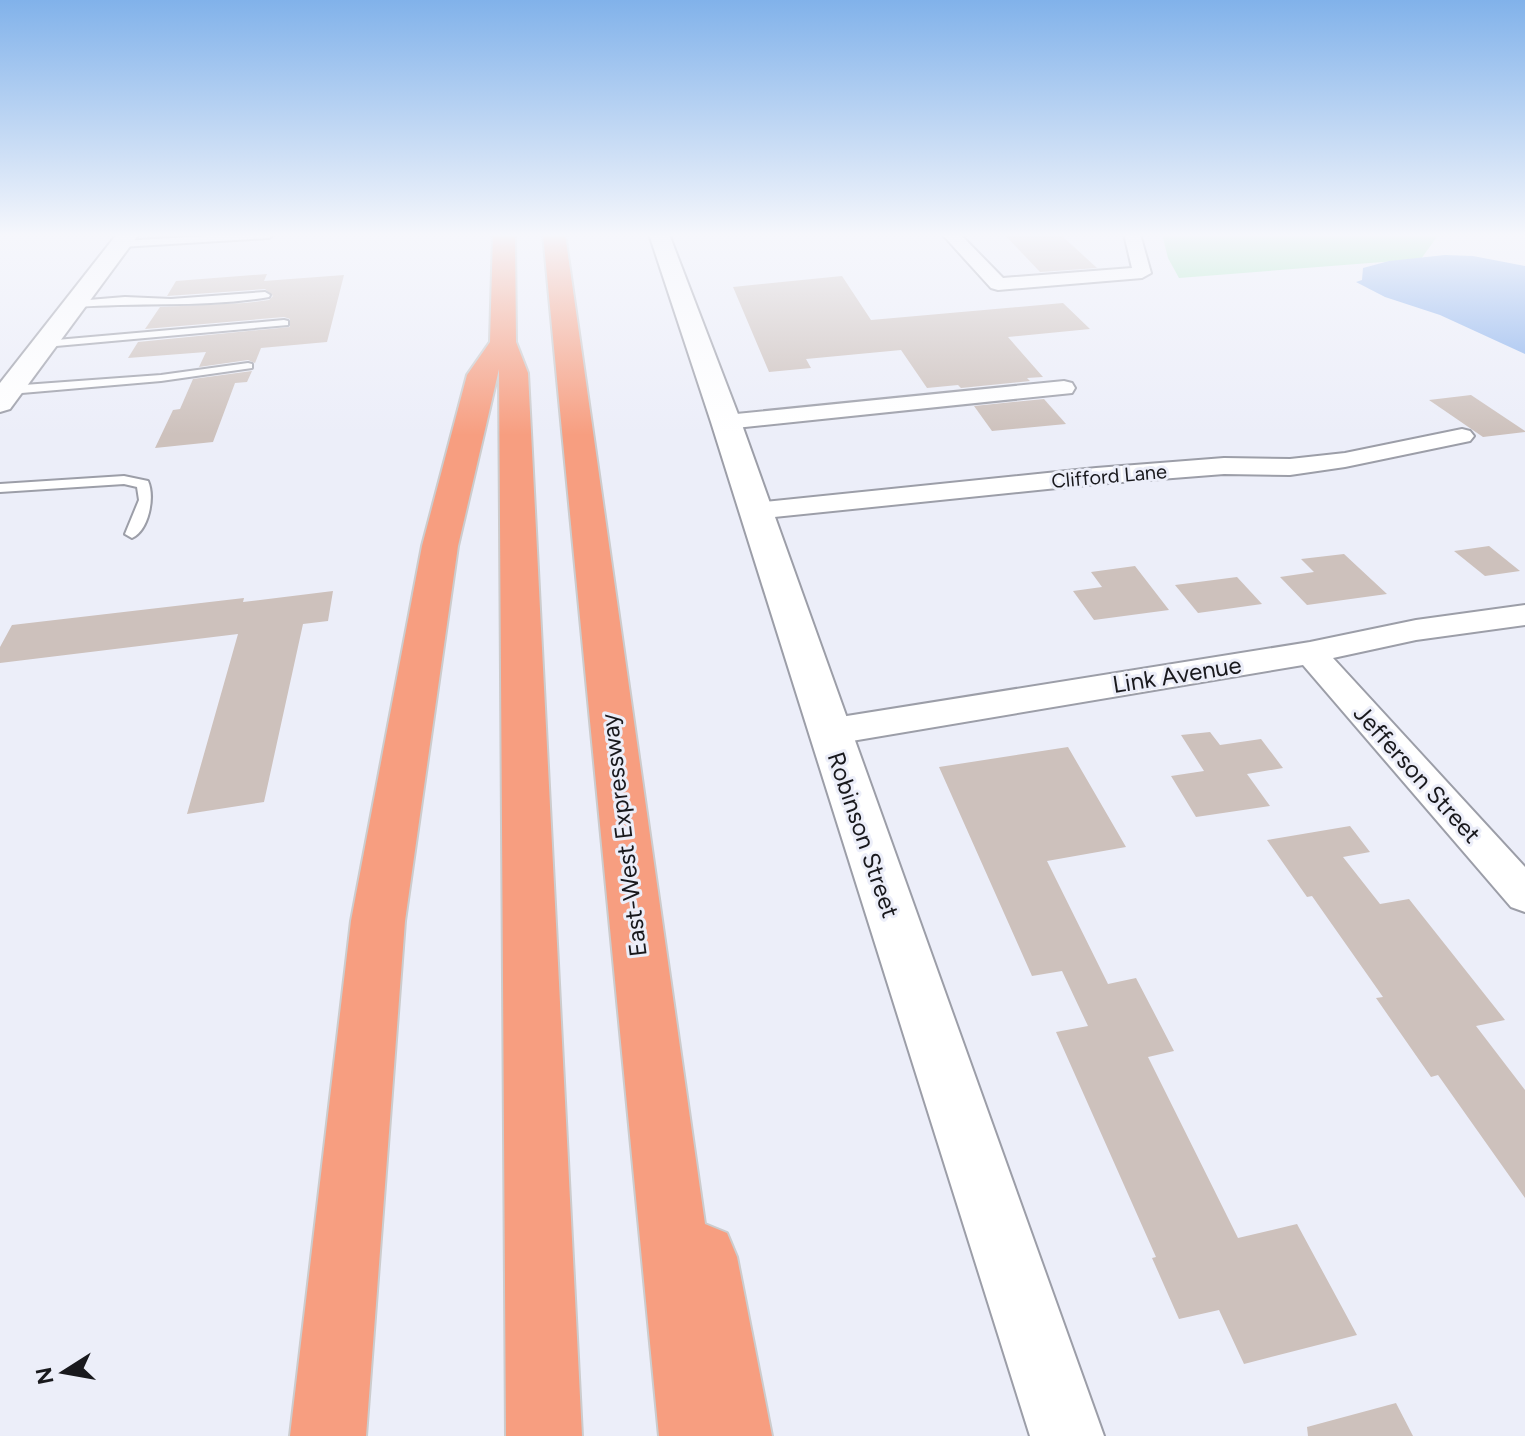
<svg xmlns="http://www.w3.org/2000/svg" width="1525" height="1436" viewBox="0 0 1525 1436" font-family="Figtree,sans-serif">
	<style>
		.green { fill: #a1e7b8 }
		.water { fill: #88b0ec }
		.building { fill: #cdc1bc }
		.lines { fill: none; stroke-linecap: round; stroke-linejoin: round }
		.service-casing { stroke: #9c9ea8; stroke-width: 4 }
		.minor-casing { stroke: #9c9ea8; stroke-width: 4 }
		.tertiary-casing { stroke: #9c9ea8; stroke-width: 4 }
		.secondary-casing { stroke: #9c9ea8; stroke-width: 4 }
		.motorway-casing { stroke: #cccccd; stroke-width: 4 }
		.service { fill: #fff; fill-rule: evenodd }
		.minor { fill: #fff; fill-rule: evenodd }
		.tertiary { fill: #fff; fill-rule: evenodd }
		.secondary { fill: #fff; fill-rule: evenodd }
		.motorway { fill: #f79e80; fill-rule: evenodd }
		.labels { text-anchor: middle; stroke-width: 6; stroke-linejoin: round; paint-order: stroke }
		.far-street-label { font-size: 20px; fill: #19191d; stroke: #eceef9 }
		.street-label { font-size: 24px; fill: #19191d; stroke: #eceef9 }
	</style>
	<rect width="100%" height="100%" fill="#eceef9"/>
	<!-- green -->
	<polygon class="green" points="1162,234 1439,234 1421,259 1179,278 1168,258"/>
	<!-- water -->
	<polygon class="water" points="1445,255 1473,256 1525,266 1525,354 1440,315 1385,297 1356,282 1362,280 1363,268 1389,261"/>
	<!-- building -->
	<g class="building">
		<polygon points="1004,234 1060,234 1097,268 1040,272"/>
		<polygon points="267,274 264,281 344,275 327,342 261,348 255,363 248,360 199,367 206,352 128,358 138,342 290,327 290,319 284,317 145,329 160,307 245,303 269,300 273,296 265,289 167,296 176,281"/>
		<polygon points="842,276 871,320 1063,303 1090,329 1008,337 1043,377 1027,378 1030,381 961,388 958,385 927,388 901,350 806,359 811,368 769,372 733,287"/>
		<polygon points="252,371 247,382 235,383 213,442 155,448 173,410 180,409 193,379"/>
		<polygon points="1471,395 1525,431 1525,432 1483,437 1429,400"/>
		<polygon points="1044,399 1066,424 992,431 974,406"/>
		<polygon points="1489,546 1520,571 1485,576 1454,551"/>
		<polygon points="1344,554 1387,594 1307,605 1280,577 1314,572 1301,559"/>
		<polygon points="1135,566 1169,610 1094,620 1073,591 1102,587 1091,572"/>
		<polygon points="1237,577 1262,604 1198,613 1175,585"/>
		<polygon points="333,591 328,621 303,624 264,802 187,814 238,634 0,663 0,647 12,625 244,598 243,602"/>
		<polygon points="1210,732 1220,745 1261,739 1283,768 1247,774 1270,806 1196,817 1171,776 1204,771 1181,735"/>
		<polygon points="1068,747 1126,847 1047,861 1108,984 1136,978 1174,1051 1148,1057 1238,1238 1297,1224 1357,1335 1244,1364 1219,1310 1179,1319 1152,1258 1156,1257 1056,1032 1088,1026 1062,971 1032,976 939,767"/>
		<polygon points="1350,826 1370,852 1343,857 1380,904 1409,899 1505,1020 1476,1026 1525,1090 1525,1198 1438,1075 1431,1077 1376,998 1383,997 1312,896 1307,897 1267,840"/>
		<polygon points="1396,1403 1413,1436 1308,1436 1307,1427"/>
	</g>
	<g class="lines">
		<defs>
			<g id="service">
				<polygon points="240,234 273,235 269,238 121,247 116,244 121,241"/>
				<path d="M 265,292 L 270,295 L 269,297 C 205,308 140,302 76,307 L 71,304 L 76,301 L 125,297 L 171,299 Z"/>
				<polygon points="284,320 288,321 288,325 45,347 40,344 45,341"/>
				<polygon points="248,363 252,364 252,368 161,381 10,394 4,390 10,386 161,375"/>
				<path d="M 124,476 L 148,481 C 155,497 149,530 132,538 L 125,534 L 139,500 L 137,487 L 124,484 L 0,492 L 0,484 Z"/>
			</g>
			<g id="minor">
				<polygon points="942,234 960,234 1003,278 1132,268 1124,234 1140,234 1151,273 1142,278 998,290 991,288"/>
				<polygon points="1064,381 1072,383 1075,388 1072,393 726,429 718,427 714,422 718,417 726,415"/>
				<polygon points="1462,429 1470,431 1474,436 1470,441 1345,467 1290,475 1224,474 1096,484 755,519 746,517 742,511 746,505 755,503 1096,468 1224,458 1290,459 1345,453"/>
				<polygon points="1525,605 1525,625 1416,640 1333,658 1525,867 1525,912 1511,907 1303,665 828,745 816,741 811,732 816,723 828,719 1310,642 1416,620"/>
			</g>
			<polygon id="tertiary" points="649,234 669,234 741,422 1104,1436 1030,1436 711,422"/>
			<polygon id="secondary" points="117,234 139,234 10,409 0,412 0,383"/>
			<g id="motorway">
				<polygon points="493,234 515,234 516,342 528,373 582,1436 506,1436 499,369 458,546 405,921 366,1436 290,1436 351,921 422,546 467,375 490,342"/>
				<polygon points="543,234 565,234 705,1224 727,1233 737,1257 772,1436 659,1436"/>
			</g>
		</defs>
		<!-- service casing -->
		<use href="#service" class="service-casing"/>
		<!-- minor casing -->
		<use href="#minor" class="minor-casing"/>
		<!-- tertiary casing -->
		<use href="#tertiary" class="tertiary-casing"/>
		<!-- secondary casing -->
		<use href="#secondary" class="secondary-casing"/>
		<!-- motorway casing -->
		<use href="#motorway" class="motorway-casing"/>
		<!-- service -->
		<use href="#service" class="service"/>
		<!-- minor -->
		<use href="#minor" class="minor"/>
		<!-- tertiary -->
		<use href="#tertiary" class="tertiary"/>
		<!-- secondary -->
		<use href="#secondary" class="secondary"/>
		<!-- motorway -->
		<use href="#motorway" class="motorway"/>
	</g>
	<!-- sky -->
	<linearGradient id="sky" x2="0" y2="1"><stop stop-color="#81b2ea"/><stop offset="0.54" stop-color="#f6f7fc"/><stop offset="1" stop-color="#f6f7fc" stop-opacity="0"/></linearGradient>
	<rect width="1525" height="435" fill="url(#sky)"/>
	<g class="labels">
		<!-- far-street labels -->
		<g class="far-street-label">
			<text transform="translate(1109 476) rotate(-5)" y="7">Clifford Lane</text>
		</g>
		<!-- street labels -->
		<g class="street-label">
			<text transform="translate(1177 675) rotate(-9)" y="8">Link Avenue</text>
			<text transform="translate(1417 774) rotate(48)" y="8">Jefferson Street</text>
			<text transform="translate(624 835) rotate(-97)" y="8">East-West Expressway</text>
			<text transform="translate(863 835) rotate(71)" y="8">Robinson Street</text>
		</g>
	</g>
	<!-- north arrow -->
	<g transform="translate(64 1372) rotate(259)" stroke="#eceef9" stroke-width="6" paint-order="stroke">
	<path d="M0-6L14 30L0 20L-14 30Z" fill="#19191d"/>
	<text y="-12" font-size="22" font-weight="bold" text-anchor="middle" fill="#19191d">N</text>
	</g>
</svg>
